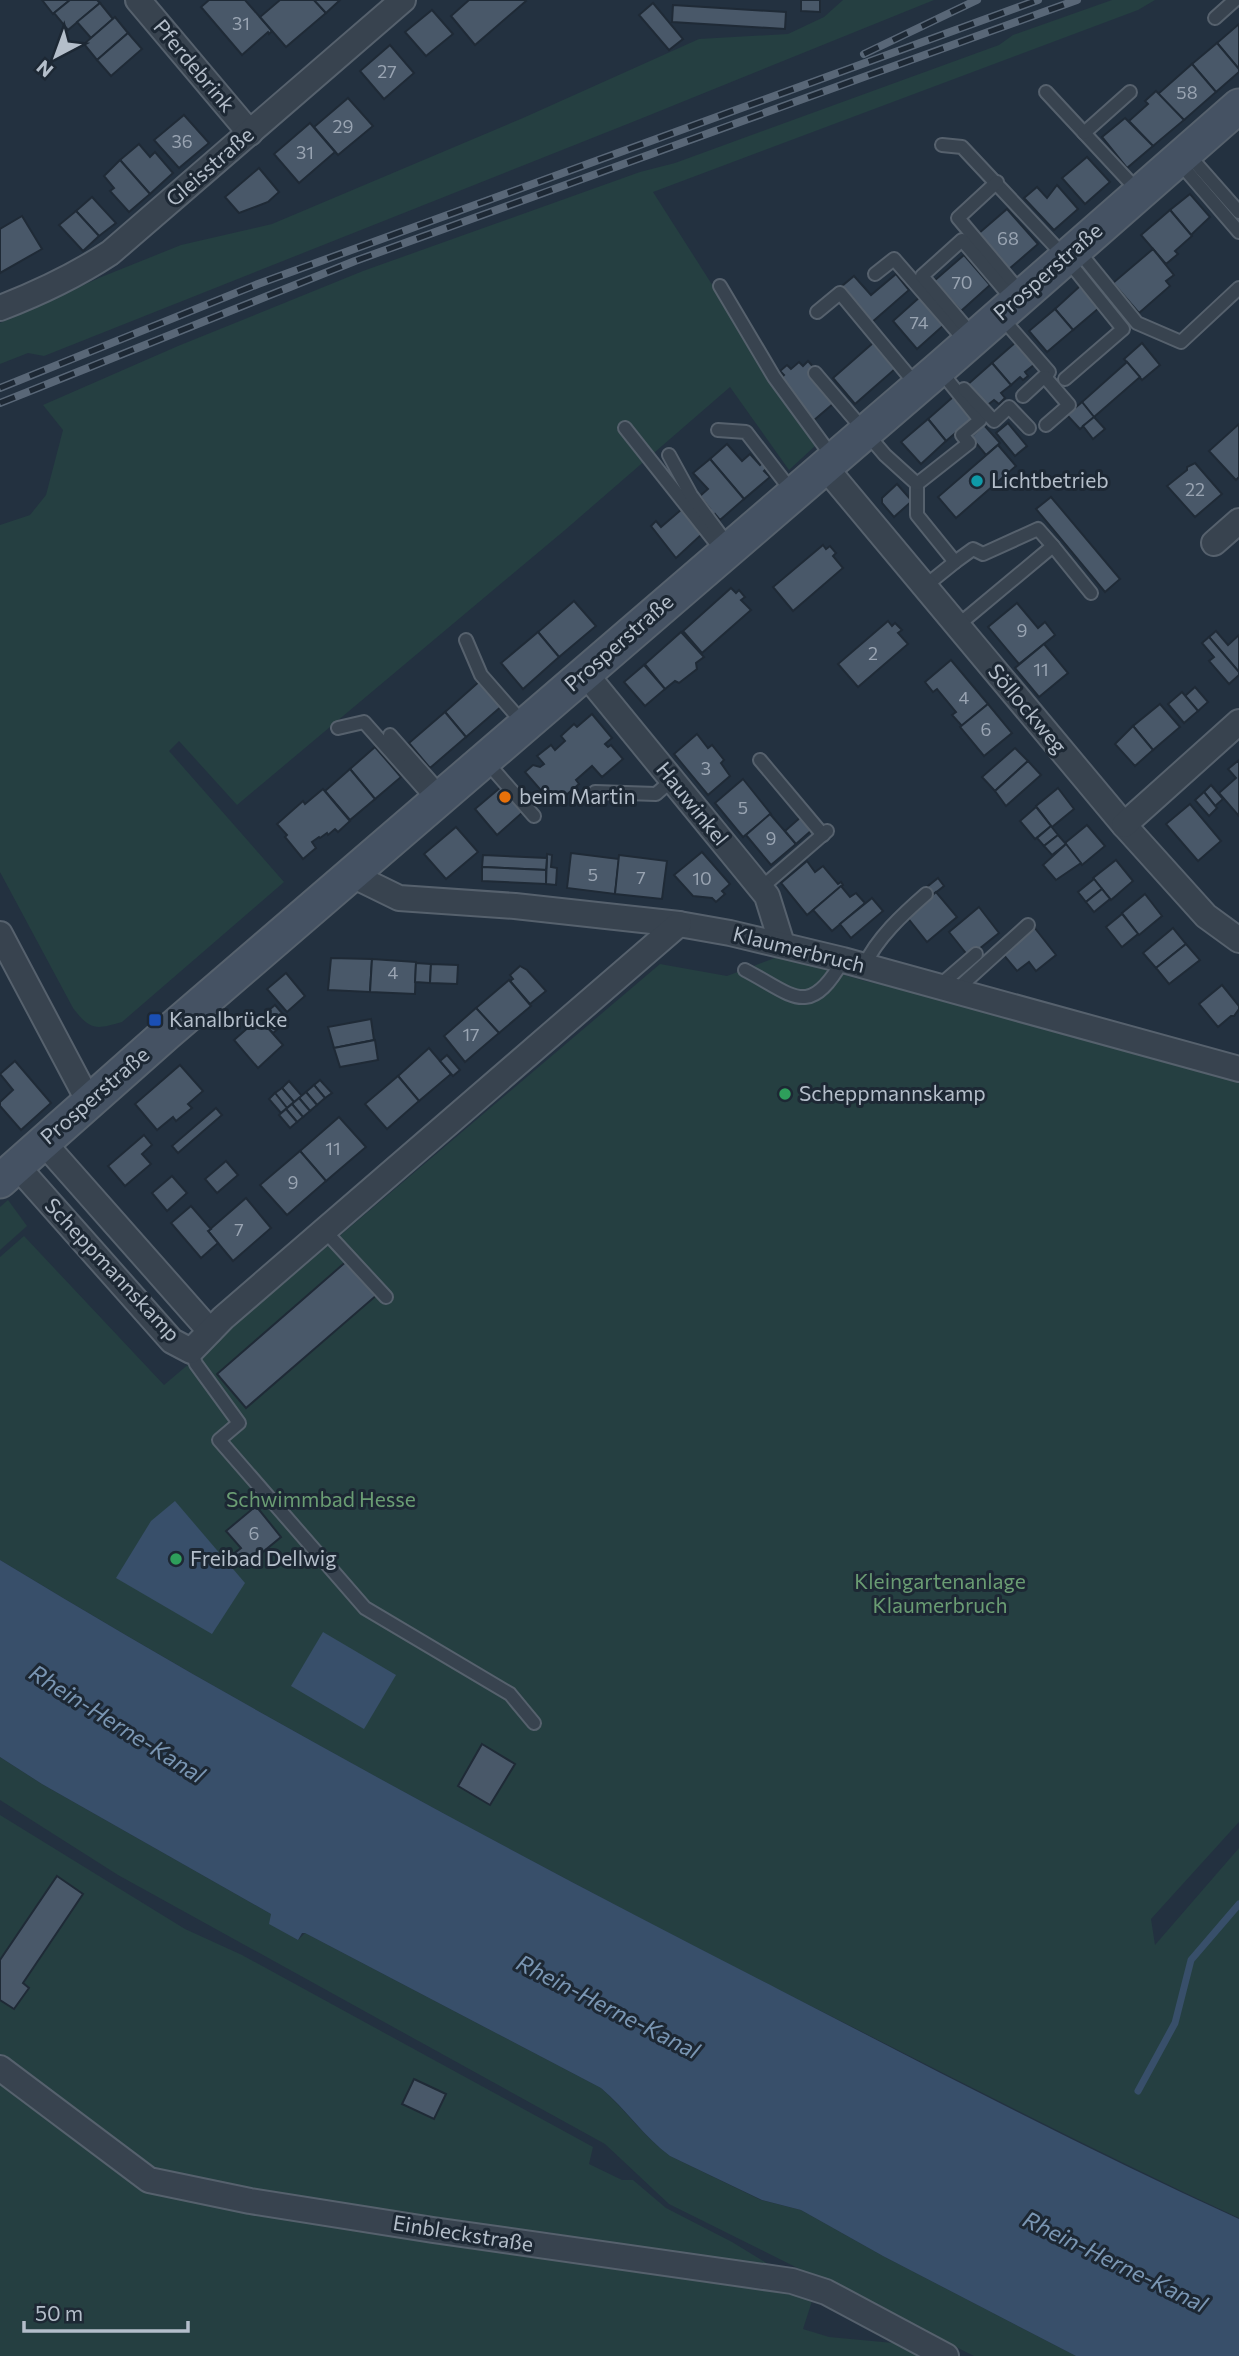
<svg xmlns="http://www.w3.org/2000/svg" width="1239" height="2356" viewBox="0 0 1239 2356" font-family="Commissioner,sans-serif">
	<style>
		.green { fill: #253f41 }
		.water { fill: #384f6a }
		.lines { fill: none; stroke-linecap: round; stroke-linejoin: round }
		.stream { stroke: #384f6a; stroke-width: 7 }
		.building { fill: #495869; stroke: #1f2a36; stroke-width: 2 }
		.lane-casing { stroke: #56616d; stroke-width: 16 }
		.street-casing { stroke: #56616d; stroke-width: 28 }
		.secondary-casing { stroke: #56616d; stroke-width: 37 }
		.lane { stroke: #38434f; stroke-width: 12 }
		.street { stroke: #38434f; stroke-width: 24 }
		.secondary { stroke: #455263; stroke-width: 33 }
		.rail-casing { stroke: #596777; stroke-width: 8 }
		.rail { stroke: #1d2834; stroke-width: 5; stroke-dasharray: 16; stroke-linecap: butt }
		.culture-dot { fill: #0f9aa8; stroke: #1d2834; stroke-width: 2.5 }
		.food-dot { fill: #e8710a; stroke: #1d2834; stroke-width: 2.5 }
		.transit-dot { fill: #1a4fb4; stroke: #1d2834; stroke-width: 2.5 }
		.leisure-dot { fill: #2e9e5b; stroke: #1d2834; stroke-width: 2.5 }
		.labels { text-anchor: middle; stroke-width: 6; stroke-linejoin: round; paint-order: stroke }
		.number-label { font-size: 18px; fill: #99a4b2 }
		.street-label { font-size: 21px; fill: #b4beca; stroke: #1d2834 }
		.poi-label { font-size: 21px; fill: #b4beca; stroke: #1d2834; text-anchor: start }
		.park-label { font-size: 21px; fill: #6a9c73; stroke: #1d2834 }
		.water-label { font-size: 23px; font-style: italic; fill: #7a96b3; stroke: #1d2834 }
	</style>
	<rect width="100%" height="100%" fill="#233140"/>
	<!-- green -->
	<g class="green">
		<polygon points="843,0 934,0 640,119 44,356 28,353 0,364 0,323 99,278 181,245 272,224 523,118 699,39 788,34 824,17"/>
		<path d="M 1112,0 L 1155,0 L 1138,10 L 653,192 L 815,446 L 789,470 L 730,387 L 565,530 L 237,805 L 179,741 L 169,751 L 284,882 L 122,1022 C 95,1030 90,1030 73,1008 L 0,872 L 0,525 L 30,515 L 46,495 L 63,430 L 43,405 L 178,346 L 363,271 L 640,172 L 675,163 L 999,45 L 1013,35 Z"/>
		<path d="M 780,956 L 865,981 L 1239,1063 L 1239,1822 L 1151,1919 L 1155,1945 L 1239,1848 L 1239,2218 C 1092,2150 948,2075 803,2002 C 531,1863 261,1719 0,1560 L 0,1257 L 24,1236 L 164,1385 L 660,964 L 727,976 Z"/>
		<polygon points="8,1200 27,1226 0,1250 0,1207"/>
		<path d="M 0,1757 L 42,1784 L 271,1914 L 270,1924 L 298,1940 L 305,1933 L 601,2088 C 626,2110 644,2137 670,2156 L 761,2200 L 801,2210 L 883,2256 L 1076,2356 L 974,2356 L 669,2204 L 605,2144 L 118,1875 L 0,1800 Z"/>
		<polygon points="0,1815 185,1929 242,1955 593,2147 589,2164 622,2180 633,2180 666,2208 732,2242 773,2267 698,2259 547,2232 513,2231 813,2298 803,2329 829,2337 904,2344 937,2356 0,2356"/>
	</g>
	<!-- water -->
	<g class="water">
		<polygon points="175,1501 245,1583 212,1634 116,1578 151,1521"/>
		<path d="M 0,1560 C 253,1714 515,1854 778,1989 C 931,2068 1083,2148 1239,2219 L 1239,2356 L 1076,2356 L 883,2256 L 801,2210 L 762,2200 L 670,2156 C 644,2137 626,2109 601,2088 L 305,1933 L 302,1933 L 298,1940 L 269,1924 L 271,1914 L 42,1784 L 0,1757 Z"/>
		<polygon points="323,1632 396,1675 364,1729 291,1686"/>
	</g>
	<g class="lines">
		<!-- stream -->
		<polyline class="stream" points="1138,2091 1175,2023 1191,1960 1239,1904"/>
	</g>
	<!-- building -->
	<g class="building">
		<polygon points="42,0 70,0 53,14"/>
		<polygon points="70,0 97,0 100,3 68,30 54,13"/>
		<polygon points="209,0 245,0 272,31 269,34 268,32 242,55 201,7"/>
		<polygon points="280,0 314,0 326,13 286,47 260,17"/>
		<polygon points="314,0 340,0 326,13"/>
		<polygon points="469,0 525,0 526,1 475,45 451,16"/>
		<polygon points="801,0 820,0 820,12 801,11"/>
		<polygon points="100,3 113,19 91,38 77,22"/>
		<polygon points="653,3 683,39 669,50 639,15"/>
		<polygon points="673,5 786,12 785,29 672,22"/>
		<polygon points="432,10 453,34 426,56 405,32"/>
		<polygon points="115,17 128,33 97,60 84,44"/>
		<polygon points="1239,24 1239,69 1217,43"/>
		<polygon points="128,33 142,49 111,76 97,60"/>
		<polygon points="1217,43 1239,69 1239,72 1216,92 1192,64"/>
		<polygon points="390,45 414,73 384,99 360,71"/>
		<polygon points="1192,64 1216,92 1184,120 1158,94"/>
		<polygon points="1156,91 1184,120 1153,146 1129,121 1148,104 1145,101"/>
		<polygon points="348,98 373,126 338,155 314,127"/>
		<polygon points="184,115 209,143 179,168 154,140"/>
		<polygon points="1125,118 1153,146 1127,168 1102,137"/>
		<polygon points="310,123 335,152 299,183 274,154"/>
		<polygon points="139,144 150,157 155,152 173,173 150,194 120,160"/>
		<polygon points="1087,157 1110,182 1085,204 1062,178"/>
		<polygon points="120,160 150,194 129,212 110,191 114,188 104,176"/>
		<polygon points="259,168 279,192 268,202 239,213 225,197"/>
		<polygon points="1057,185 1078,209 1054,230 1024,198 1037,187 1047,198"/>
		<polygon points="1190,194 1210,217 1191,235 1170,210"/>
		<polygon points="92,197 116,223 99,236 76,211"/>
		<polygon points="1007,209 1038,244 1009,269 978,234"/>
		<polygon points="1170,210 1192,236 1175,251 1178,254 1166,264 1141,235"/>
		<polygon points="76,211 99,236 83,251 59,225"/>
		<polygon points="22,216 42,249 0,273 0,229"/>
		<polygon points="1153,249 1174,275 1166,281 1170,286 1139,313 1113,283"/>
		<polygon points="964,255 990,285 961,311 934,281"/>
		<polygon points="896,274 909,290 871,323 842,286 854,276 871,295"/>
		<polygon points="1080,286 1099,308 1073,330 1055,309"/>
		<polygon points="921,296 945,324 917,349 893,321"/>
		<polygon points="1055,309 1073,330 1047,352 1029,331"/>
		<polygon points="1016,342 1035,364 1025,372 1028,376 1023,380 1020,377 1011,385 992,363"/>
		<polygon points="873,343 895,369 855,404 833,378"/>
		<polygon points="1142,343 1160,365 1142,380 1124,359"/>
		<polygon points="808,361 817,371 834,403 813,421 780,379 784,375 780,371 787,365 791,369 799,362 803,366"/>
		<polygon points="1127,362 1140,377 1094,417 1082,402"/>
		<polygon points="992,363 1011,385 1001,393 1005,398 999,404 994,400 985,407 966,386"/>
		<polygon points="953,397 972,419 946,441 928,419"/>
		<polygon points="1082,402 1094,417 1080,429 1067,415"/>
		<polygon points="1094,417 1105,429 1093,439 1083,426"/>
		<polygon points="928,419 946,441 921,464 901,442"/>
		<polygon points="1008,423 1027,446 1015,456 996,433"/>
		<polygon points="1239,424 1239,477 1236,480 1209,451"/>
		<polygon points="984,425 1000,443 986,455 971,437"/>
		<polygon points="727,444 742,461 750,454 760,465 763,462 768,467 764,471 770,477 744,499 710,459"/>
		<polygon points="998,445 1016,466 956,518 938,497"/>
		<polygon points="710,459 744,499 720,520 715,514 712,517 707,512 710,509 700,496 708,489 693,473"/>
		<polygon points="1195,463 1222,494 1195,517 1167,486 1187,470 1187,467"/>
		<polygon points="897,484 912,501 894,517 882,503 882,498"/>
		<polygon points="1051,497 1120,579 1105,592 1036,509"/>
		<polygon points="682,509 702,534 676,558 651,526 656,521 661,527"/>
		<polygon points="823,545 826,549 830,546 836,553 833,556 843,568 793,611 773,587"/>
		<polygon points="731,588 736,593 739,590 745,597 741,600 751,610 702,653 683,631"/>
		<polygon points="574,601 596,626 559,657 538,632"/>
		<polygon points="1017,603 1038,628 1045,622 1055,635 1019,664 988,627"/>
		<polygon points="888,621 892,626 895,623 902,630 898,633 908,644 858,687 838,664"/>
		<polygon points="1216,631 1228,645 1239,635 1239,672 1209,637"/>
		<polygon points="538,632 559,657 523,689 501,663"/>
		<polygon points="681,632 704,657 696,663 697,669 679,683 675,681 665,689 645,664"/>
		<polygon points="1209,637 1239,672 1239,675 1229,684 1209,661 1214,657 1202,643"/>
		<polygon points="1044,644 1068,673 1039,697 1015,668"/>
		<polygon points="951,660 988,704 962,726 952,715 956,712 937,689 933,692 925,682"/>
		<polygon points="644,665 665,689 645,706 624,682"/>
		<polygon points="481,680 503,705 466,737 445,712"/>
		<polygon points="1195,687 1208,702 1198,711 1185,696"/>
		<polygon points="1182,692 1198,711 1184,723 1168,704"/>
		<polygon points="988,704 1012,733 984,756 960,727"/>
		<polygon points="1160,704 1180,727 1153,750 1133,726"/>
		<polygon points="445,712 466,737 430,768 409,743"/>
		<polygon points="592,714 612,738 605,744 608,747 611,745 623,759 602,777 592,766 576,780 579,784 558,802 549,792 545,795 525,772 533,765 540,767 544,764 537,756 551,745 555,750 565,741 561,736 574,724 577,727"/>
		<polygon points="1133,726 1153,750 1135,766 1115,744"/>
		<polygon points="697,734 708,748 712,745 724,760 721,763 730,776 708,795 674,754"/>
		<polygon points="375,747 401,777 375,799 350,769"/>
		<polygon points="1015,748 1028,761 995,791 982,777"/>
		<polygon points="1239,760 1239,816 1219,793 1236,778 1228,769"/>
		<polygon points="1028,761 1041,775 1006,806 995,791"/>
		<polygon points="350,769 375,799 350,820 325,791"/>
		<polygon points="743,779 771,814 743,837 715,803"/>
		<polygon points="1211,785 1223,799 1215,806 1204,792"/>
		<polygon points="501,787 523,812 497,835 475,809"/>
		<polygon points="1058,788 1074,809 1052,827 1036,806"/>
		<polygon points="323,789 350,821 338,832 335,829 328,835 327,833 320,838 319,837 312,842 316,848 303,859 285,837 287,835 277,824 303,801 305,804"/>
		<polygon points="1204,792 1217,808 1209,816 1195,800"/>
		<polygon points="1190,804 1221,841 1198,861 1166,824"/>
		<polygon points="1036,807 1051,826 1035,839 1020,821"/>
		<polygon points="770,814 796,844 771,865 746,835"/>
		<polygon points="802,816 813,829 796,844 785,831"/>
		<polygon points="1087,825 1105,846 1082,865 1065,843"/>
		<polygon points="1051,826 1058,835 1044,846 1037,838"/>
		<polygon points="456,827 478,852 446,879 424,854"/>
		<polygon points="1058,835 1066,844 1052,855 1044,846"/>
		<polygon points="1066,844 1081,863 1056,880 1043,865"/>
		<polygon points="702,852 730,884 722,891 725,894 716,902 712,898 693,896 674,875"/>
		<polygon points="571,853 619,859 615,894 567,888"/>
		<polygon points="547,854 552,855 551,867 557,868 556,885 546,884"/>
		<polygon points="483,855 547,858 546,870 482,867"/>
		<polygon points="619,855 667,861 662,899 615,894"/>
		<polygon points="1116,860 1133,881 1111,900 1093,878"/>
		<polygon points="807,861 815,872 823,866 838,884 841,882 843,885 807,915 781,883"/>
		<polygon points="482,867 546,870 546,884 482,881"/>
		<polygon points="938,878 944,886 929,898 923,890"/>
		<polygon points="1094,879 1102,889 1086,902 1078,892"/>
		<polygon points="841,886 850,897 856,893 865,903 832,931 813,910"/>
		<polygon points="1102,889 1110,899 1094,912 1086,902"/>
		<polygon points="936,892 957,917 927,942 907,917"/>
		<polygon points="1145,894 1162,916 1139,935 1122,913"/>
		<polygon points="872,898 883,911 851,938 840,924"/>
		<polygon points="979,907 999,933 969,957 949,932"/>
		<polygon points="1122,914 1138,934 1122,947 1106,927"/>
		<polygon points="1034,927 1056,955 1036,971 1029,962 1017,971 1002,953"/>
		<polygon points="1173,928 1186,944 1156,968 1143,953"/>
		<polygon points="1186,944 1200,960 1169,984 1156,968"/>
		<polygon points="331,958 372,959 370,992 328,990"/>
		<polygon points="372,959 416,962 415,994 370,992"/>
		<polygon points="416,963 431,964 430,983 415,982"/>
		<polygon points="431,964 458,965 457,984 430,983"/>
		<polygon points="520,966 527,970 546,991 530,1004 510,981 513,979 510,975"/>
		<polygon points="286,973 305,996 287,1012 267,989"/>
		<polygon points="509,980 531,1006 499,1033 476,1008"/>
		<polygon points="1222,985 1239,1006 1239,1009 1234,1016 1231,1016 1218,1027 1199,1004"/>
		<polygon points="275,1005 288,1020 273,1033 259,1018"/>
		<polygon points="476,1008 499,1033 465,1062 444,1036"/>
		<polygon points="259,1018 283,1045 258,1068 234,1040"/>
		<polygon points="371,1019 374,1040 334,1048 328,1027"/>
		<polygon points="375,1040 378,1060 340,1067 334,1048"/>
		<polygon points="429,1048 451,1074 419,1101 398,1076"/>
		<polygon points="447,1055 460,1070 453,1076 440,1061"/>
		<polygon points="15,1061 51,1103 21,1130 0,1106 0,1102 13,1090 0,1074"/>
		<polygon points="180,1065 203,1091 188,1104 192,1108 176,1121 173,1117 157,1130 135,1104"/>
		<polygon points="398,1076 419,1101 387,1129 365,1104"/>
		<polygon points="320,1080 332,1093 325,1098 314,1085"/>
		<polygon points="289,1081 302,1096 294,1102 282,1088"/>
		<polygon points="314,1085 325,1098 317,1105 306,1092"/>
		<polygon points="282,1088 294,1102 287,1108 275,1093"/>
		<polygon points="306,1092 317,1105 310,1111 299,1098"/>
		<polygon points="275,1093 287,1108 281,1113 269,1099"/>
		<polygon points="299,1098 310,1111 303,1117 292,1104"/>
		<polygon points="292,1104 303,1117 297,1122 286,1109"/>
		<polygon points="216,1108 222,1115 178,1153 172,1146"/>
		<polygon points="286,1109 297,1122 290,1128 279,1115"/>
		<polygon points="339,1117 366,1147 326,1181 300,1151"/>
		<polygon points="144,1135 152,1145 142,1154 151,1164 125,1186 108,1166"/>
		<polygon points="300,1151 326,1181 287,1215 260,1185"/>
		<polygon points="226,1161 238,1175 217,1193 205,1179"/>
		<polygon points="172,1176 187,1193 167,1211 152,1193"/>
		<polygon points="246,1198 271,1228 233,1261 208,1231"/>
		<polygon points="191,1206 211,1229 208,1231 218,1243 201,1258 171,1223"/>
		<polygon points="348,1260 378,1294 246,1408 217,1374"/>
		<polygon points="256,1506 281,1537 252,1561 247,1555 238,1562 232,1555 241,1548 226,1531"/>
		<polygon points="482,1744 515,1764 490,1805 458,1786"/>
		<polygon points="57,1876 83,1894 23,1983 29,1988 14,2009 0,2000 0,1960"/>
		<polygon points="414,2079 446,2094 434,2119 402,2104"/>
	</g>
	<g class="lines">
		<defs>
			<g id="lane">
				<polyline points="1215,18 1235,0"/>
				<polyline points="1046,92 1139,192"/>
				<polyline points="1084,133 1130,92"/>
				<polyline points="942,145 962,147 1065,257 1123,329 1065,379"/>
				<polyline points="1186,152 1239,212"/>
				<polyline points="1178,161 1239,232"/>
				<polyline points="997,182 958,218 1022,294"/>
				<polyline points="1076,248 1137,323 1181,342 1239,288"/>
				<polyline points="875,274 894,259 967,343"/>
				<polyline points="720,286 774,377 834,459"/>
				<polyline points="817,312 840,293 918,387"/>
				<polyline points="1002,318 1049,372 1023,396"/>
				<polyline points="974,337 922,276 962,240 1014,301"/>
				<polyline points="940,368 950,383 980,420 962,435 969,443 917,484 917,515 955,562 973,549 983,554 1038,529 1053,546"/>
				<polyline points="815,373 885,455 917,484"/>
				<polyline points="1045,377 1069,405 1046,425"/>
				<polyline points="964,389 994,421 1009,407 1029,428"/>
				<polyline points="625,428 724,553"/>
				<polyline points="718,430 746,432 794,494"/>
				<polyline points="669,455 691,495 728,545"/>
				<polyline points="924,587 955,562"/>
				<polyline points="957,626 1053,546 1091,593"/>
				<polyline points="466,640 481,675 524,724"/>
				<polyline points="338,728 364,722 435,802"/>
				<polyline points="390,735 443,795"/>
				<polyline points="485,760 534,816"/>
				<polyline points="760,760 823,835"/>
				<polyline points="595,792 656,794 672,780"/>
				<polyline points="761,888 827,831"/>
				<path d="M 864,966 C 877,938 903,914 926,894"/>
				<path d="M 745,970 C 793,995 809,1020 843,960"/>
				<polyline points="939,986 976,954"/>
				<polyline points="955,991 1028,925"/>
				<polyline points="324,1230 386,1297"/>
				<polyline points="191,1351 196,1364 239,1423 219,1440 365,1608 510,1694 534,1723"/>
			</g>
			<g id="street">
				<polyline points="138,0 250,133"/>
				<path d="M 0,308 C 39,293 75,276 110,253 L 403,0"/>
				<polyline points="825,467 1124,825 1206,916 1239,940"/>
				<polyline points="1214,543 1239,521"/>
				<polyline points="584,672 767,896 782,944"/>
				<polyline points="1124,825 1239,722"/>
				<polyline points="352,875 399,898 515,906 679,924 730,933 843,960 1239,1069"/>
				<polyline points="0,934 89,1102"/>
				<polyline points="43,1142 210,1331"/>
				<polyline points="17,1166 172,1341 191,1351 223,1318 679,924"/>
				<polyline points="0,2068 149,2180 250,2201 433,2230 792,2281 826,2292 946,2356"/>
			</g>
			<polyline id="secondary" points="0,1181 167,1033 940,368 1239,106"/>
		</defs>
		<!-- lane casing -->
		<use href="#lane" class="lane-casing"/>
		<!-- street casing -->
		<use href="#street" class="street-casing"/>
		<!-- secondary casing -->
		<use href="#secondary" class="secondary-casing"/>
		<!-- lane -->
		<use href="#lane" class="lane"/>
		<!-- street -->
		<use href="#street" class="street"/>
		<!-- secondary -->
		<use href="#secondary" class="secondary"/>
		<defs>
			<g id="rail">
				<polyline points="864,54 977,0"/>
				<polyline points="0,388 258,284 1038,0"/>
				<polyline points="0,403 355,261 1077,0"/>
			</g>
		</defs>
		<!-- rail casing -->
		<use href="#rail" class="rail-casing"/>
		<!-- rail -->
		<use href="#rail" class="rail"/>
	</g>
	<!-- markers -->
	<circle class="culture-dot" cx="977" cy="481" r="7"/>
	<circle class="food-dot" cx="505" cy="797" r="7"/>
	<rect class="transit-dot" x="148" y="1013" width="14" height="14" rx="3.5"/>
	<g class="leisure-dot">
		<circle cx="785" cy="1094" r="7"/>
		<circle cx="176" cy="1559" r="7"/>
	</g>
	<g class="labels">
		<!-- number labels -->
		<g class="number-label">
			<text x="241" y="30">31</text>
			<text x="387" y="78">27</text>
			<text x="1187" y="99">58</text>
			<text x="343" y="133">29</text>
			<text x="182" y="148">36</text>
			<text x="305" y="159">31</text>
			<text x="1008" y="245">68</text>
			<text x="962" y="289">70</text>
			<text x="919" y="329">74</text>
			<text x="1195" y="496">22</text>
			<text x="1022" y="637">9</text>
			<text x="873" y="660">2</text>
			<text x="1041" y="676">11</text>
			<text x="964" y="704">4</text>
			<text x="986" y="736">6</text>
			<text x="706" y="775">3</text>
			<text x="743" y="814">5</text>
			<text x="771" y="845">9</text>
			<text x="593" y="881">5</text>
			<text x="641" y="884">7</text>
			<text x="702" y="885">10</text>
			<text x="393" y="979">4</text>
			<text x="471" y="1041">17</text>
			<text x="333" y="1155">11</text>
			<text x="293" y="1189">9</text>
			<text x="239" y="1236">7</text>
			<text x="254" y="1540">6</text>
		</g>
		<!-- street labels -->
		<g class="street-label">
			<text transform="translate(194 66) rotate(50)" y="7">Pferdebrink</text>
			<text transform="translate(210 167) rotate(-41)" y="7">Gleisstraße</text>
			<text transform="translate(1048 272) rotate(-41)" y="7">Prosperstraße</text>
			<text transform="translate(619 643) rotate(-41)" y="7">Prosperstraße</text>
			<text transform="translate(1027 709) rotate(50)" y="7">Söllockweg</text>
			<text transform="translate(692 804) rotate(51)" y="7">Hauwinkel</text>
			<text transform="translate(799 950) rotate(14)" y="7">Klaumerbruch</text>
			<text transform="translate(95 1096) rotate(-41)" y="7">Prosperstraße</text>
			<text transform="translate(112 1270) rotate(47)" y="7">Scheppmannskamp</text>
			<text transform="translate(463 2234) rotate(9)" y="7">Einbleckstraße</text>
		</g>
		<!-- poi labels -->
		<g class="poi-label">
			<text x="991" y="488">Lichtbetrieb</text>
			<text x="519" y="804">beim Martin</text>
			<text x="169" y="1027">Kanalbrücke</text>
			<text x="799" y="1101">Scheppmannskamp</text>
			<text x="190" y="1566">Freibad Dellwig</text>
		</g>
		<!-- park labels -->
		<g class="park-label">
			<text x="321" y="1507">Schwimmbad Hesse</text>
			<text x="940" y="1589">Kleingartenanlage<tspan x="940" dy="24">Klaumerbruch</tspan></text>
		</g>
		<!-- water labels -->
		<g class="water-label">
			<text transform="translate(117 1724) rotate(32)" y="8">Rhein-Herne-Kanal</text>
			<text transform="translate(608 2007) rotate(27)" y="8">Rhein-Herne-Kanal</text>
			<text transform="translate(1115 2262) rotate(26)" y="8">Rhein-Herne-Kanal</text>
		</g>
	</g>
	<!-- north arrow -->
	<g transform="translate(56 56) rotate(221)" stroke="#1d2834" stroke-width="5" paint-order="stroke">
	<path d="M0-5L12 26L0 18L-12 26Z" fill="#b4beca"/>
	<text y="-10" font-size="19" font-weight="bold" text-anchor="middle" fill="#b4beca">N</text>
	</g>
	<!-- scale -->
	<path d="M24 2321v10h164v-10" fill="none" stroke="#b4beca" stroke-width="3.5"/>
	<text x="35" y="2321" font-size="21" fill="#b4beca" stroke="#1d2834" stroke-width="5" paint-order="stroke">50 m</text>
</svg>
